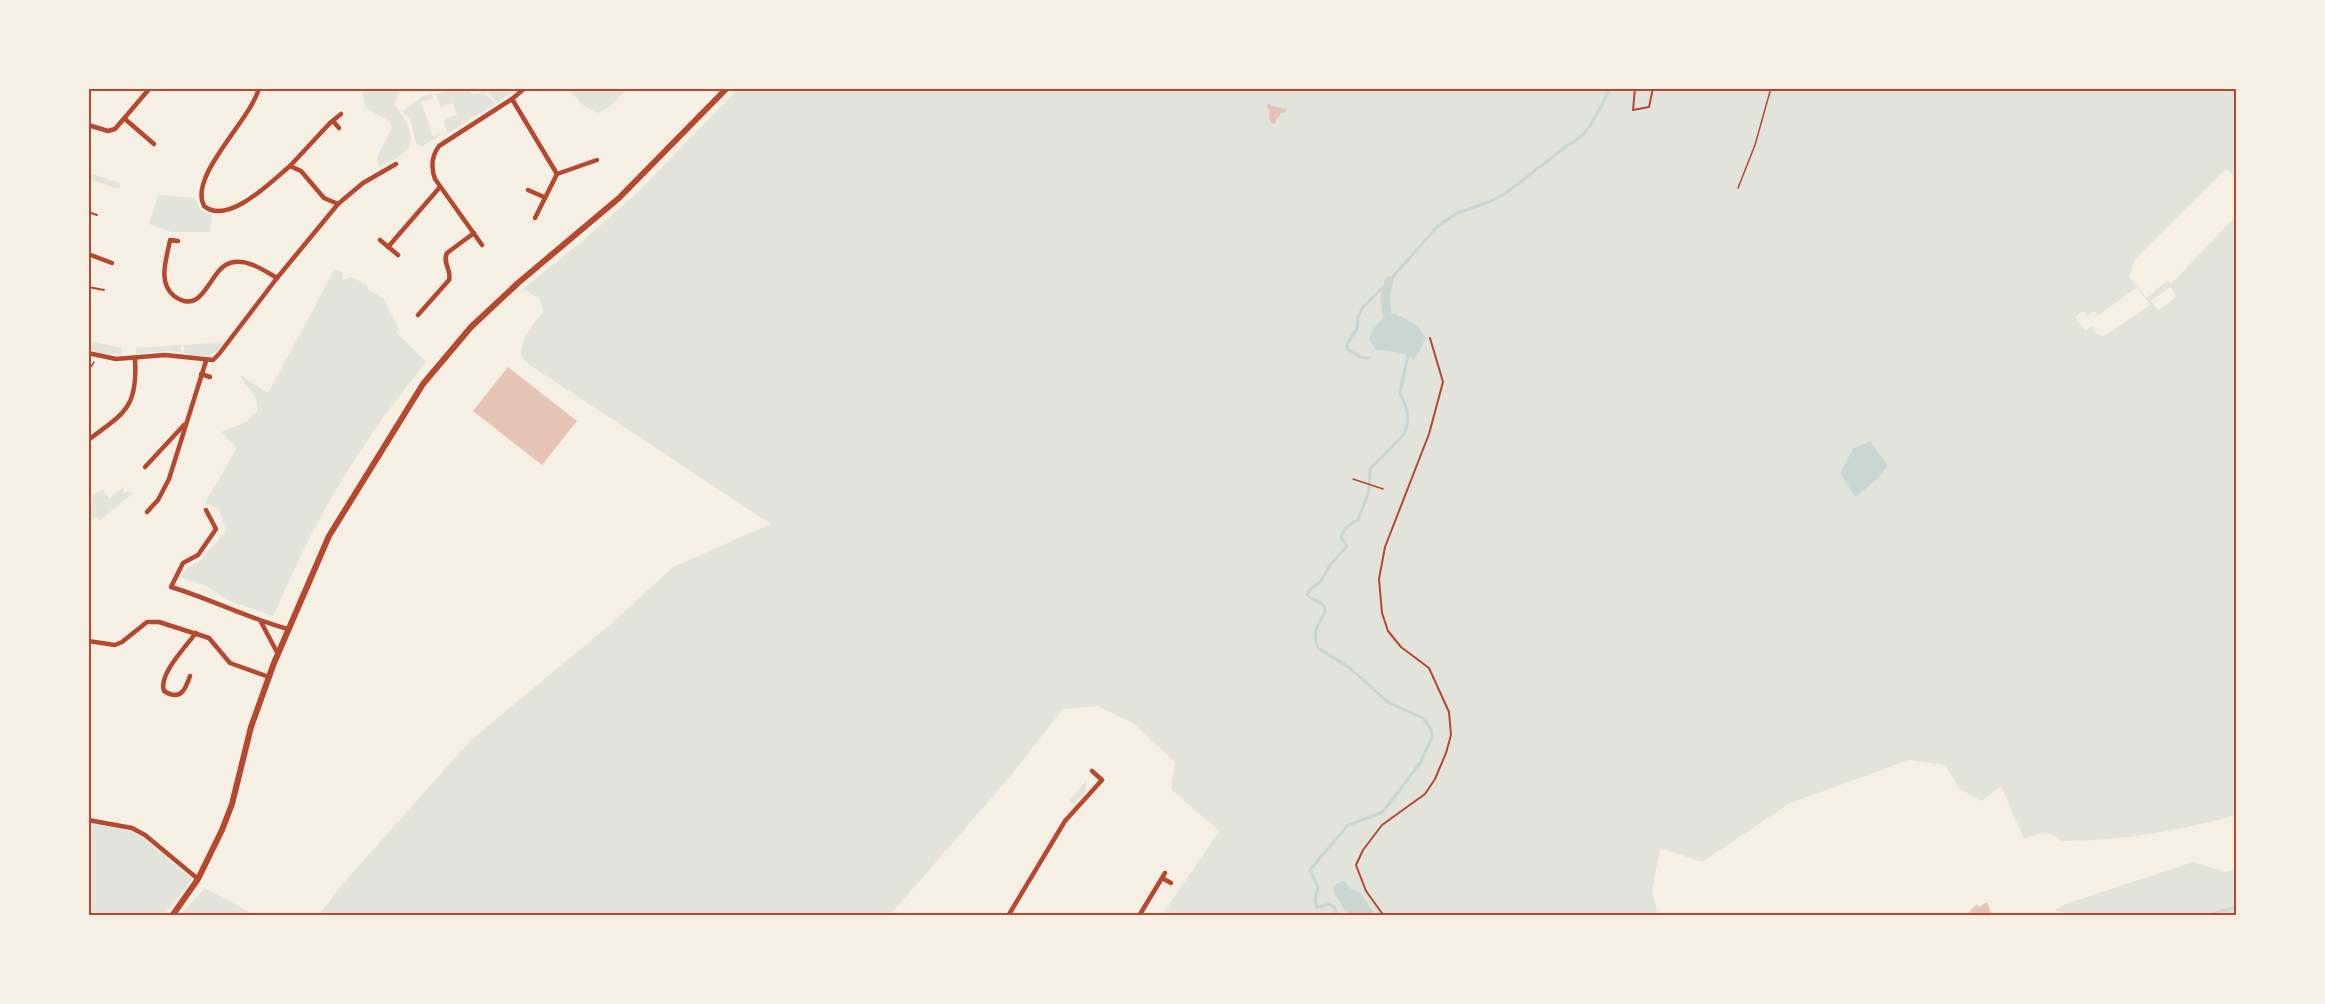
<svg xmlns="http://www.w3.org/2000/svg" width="2325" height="1004" viewBox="0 0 2325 1004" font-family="'Fira Sans',sans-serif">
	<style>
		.green { fill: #e2e4dc; fill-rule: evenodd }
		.water { fill: #c9d6d2 }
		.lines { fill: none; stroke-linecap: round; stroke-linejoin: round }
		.stream { stroke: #c9d6d2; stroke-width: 3 }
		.canal { stroke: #c9d6d2; stroke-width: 9 }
		.building { fill: #e6c5b7 }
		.path { stroke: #b5482f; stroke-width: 1.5 }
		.service { stroke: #b5482f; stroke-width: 2 }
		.minor { stroke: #b5482f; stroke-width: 4.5 }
		.secondary { stroke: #b5482f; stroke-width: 6 }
		.neatline { fill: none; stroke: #b5482f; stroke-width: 2 }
	</style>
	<rect width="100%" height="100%" fill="#f6efe4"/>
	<!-- green -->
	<g class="green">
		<path d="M 362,89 L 401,89 L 394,104 C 398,111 405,117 407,124 C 419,152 400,156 379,167 L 377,157 L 392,128 L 390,122 L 365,107 Z"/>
		<polygon points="448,89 469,89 472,95 483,91 495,104 448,133 444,123 445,119 457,115 453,103 441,107 436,94"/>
		<polygon points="484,89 484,88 516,89 497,103"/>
		<polygon points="568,89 627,89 610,107 598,113 583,105"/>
		<path d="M 738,89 L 2236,89 L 2236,178 L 2226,169 L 2135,259 L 2129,277 L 2147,298 L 2168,280 L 2171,284 L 2236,216 L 2236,815 C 2180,831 2121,841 2062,841 C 2050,829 2038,834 2024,839 L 2001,786 L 1982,801 L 1960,789 L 1945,765 L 1909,760 L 1788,804 L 1702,862 L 1660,848 L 1652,891 L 1658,915 L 1162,915 L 1219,831 L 1171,789 L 1175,762 L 1133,723 L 1098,706 L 1063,709 L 1007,780 L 890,915 L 318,916 L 342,885 L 471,740 L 611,624 L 673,567 L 771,524 L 528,364 L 521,356 C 521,338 531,327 543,313 L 540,299 L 523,289 L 586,238 L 637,193 ZM 2137,287 L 2150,305 L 2102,337 L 2100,334 L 2097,335 L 2093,326 L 2085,331 L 2075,317 L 2083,311 L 2088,316 L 2095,311 L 2099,315 ZM 2170,287 L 2176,294 L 2174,299 L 2158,310 L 2151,301 Z"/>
		<polygon points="431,93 433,98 421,102 433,136 445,132 421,147 416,143 410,120 403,111 421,97"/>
		<polygon points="90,173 120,183 119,189 89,179"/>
		<polygon points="158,195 195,198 200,210 212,215 210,232 171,232 149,224"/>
		<path d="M 335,269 L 343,273 L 343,280 L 351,277 L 366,284 L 368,290 L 383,298 L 399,329 L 396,332 L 426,362 C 382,416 344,472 312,533 C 298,560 286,588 273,616 L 228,600 L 204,585 L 180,577 L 186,569 L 201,560 L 226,531 L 219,509 L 205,503 L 237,448 L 221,432 L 246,422 L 257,411 C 258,390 247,391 240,375 L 268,393 Z"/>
		<path d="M 89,341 L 122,348 L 122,354 C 110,355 100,354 89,349 Z"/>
		<path d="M 225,342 C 211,360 206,357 184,353 L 184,345 Z"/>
		<polygon points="181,345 181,352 166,351 136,354 136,348"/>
		<polygon points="123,487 124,493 129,491 132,494 100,520 95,517 89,523 89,499 102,489 109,499"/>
		<polygon points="1086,781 1086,791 1074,804 1069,801"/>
		<polygon points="88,822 132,831 145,839 192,879 164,915 89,915"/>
		<polygon points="2193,862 2225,872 2236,869 2236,915 2074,916 2055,910 2066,904"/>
		<polygon points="205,888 255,915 180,915"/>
	</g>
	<!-- water -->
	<g class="water">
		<path d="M 1394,313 L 1417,325 L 1426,338 L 1414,360 C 1403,351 1390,351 1376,350 L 1369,339 C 1374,325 1380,318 1394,313 Z"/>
		<polygon points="1870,441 1888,466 1875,481 1855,497 1840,473 1853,449"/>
		<polygon points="1344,881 1351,889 1360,892 1375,915 1348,915 1334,893 1333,887 1337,883"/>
	</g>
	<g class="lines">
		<!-- stream -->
		<g class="stream">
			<path d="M 1369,358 L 1360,357 L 1347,349 L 1348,342 L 1357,329 L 1358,317 L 1363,307 L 1389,281 L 1438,226 L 1457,213 L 1489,202 L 1506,193 L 1568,145 C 1591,135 1598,109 1611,88"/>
			<path d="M 1337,916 L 1335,908 L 1329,904 L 1317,908 L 1315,900 L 1318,887 L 1310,870 L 1348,825 L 1383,812 L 1420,763 L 1432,737 L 1431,729 L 1423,718 L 1389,703 L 1350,668 L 1318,648 C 1308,625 1330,615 1324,606 C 1320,601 1311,599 1307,595 L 1310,590 L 1321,581 L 1330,565 L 1347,546 L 1341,537 C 1344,528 1350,524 1358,520 L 1369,491 L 1370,469 L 1404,434 L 1408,422 L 1407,410 L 1400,392 L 1408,355"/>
			<polyline points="2205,916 2236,907"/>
		</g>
		<!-- canal -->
		<polyline class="canal" points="1387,315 1385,298 1389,281"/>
	</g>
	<!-- building -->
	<g class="building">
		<polygon points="1269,103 1272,106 1287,109 1285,113 1281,113 1279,117 1276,119 1276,122 1273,124 1270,122 1269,109 1266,107"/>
		<polygon points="508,367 577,421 542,465 473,411"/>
		<polygon points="1987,902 1991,913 1987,916 1965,916 1977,904 1979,907"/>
	</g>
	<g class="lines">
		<!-- path -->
		<g class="path">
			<polyline points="1738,188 1755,145 1771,88"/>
			<polyline points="88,371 94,362"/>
			<polyline points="1353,479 1383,489"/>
		</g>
		<!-- service -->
		<g class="service">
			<polyline points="1635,88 1633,110 1649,107 1653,88"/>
			<polyline points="88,212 97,215"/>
			<polyline points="88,287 104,290"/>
			<polyline points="1384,916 1366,891 1356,865 1363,850 1382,825 1425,794 1435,779 1446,753 1451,735 1449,712 1429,668 1401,647 1388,631 1382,613 1379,579 1385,547 1429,434 1443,382 1430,338"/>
		</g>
		<!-- minor -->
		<g class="minor">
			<path d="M 259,88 C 251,120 188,176 204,206 C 228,226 272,181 290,166 L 301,171 L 324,198 L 338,204"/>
			<polyline points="512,99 557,174"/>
			<polyline points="125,119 154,144"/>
			<polyline points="333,121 339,128"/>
			<polyline points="88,125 108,131 115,129 150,88"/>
			<polyline points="290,166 330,123 341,114"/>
			<polyline points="528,190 544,197"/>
			<polyline points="535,218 557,174 597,160"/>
			<polyline points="380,240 398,255"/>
			<path d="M 178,241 L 170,240 C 167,258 157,282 174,296 C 204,318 209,269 230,263 C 247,258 263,270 277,278"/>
			<path d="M 482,245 L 435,179 C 431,168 431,157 439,146 L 512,99 L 525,88"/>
			<polyline points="388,247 440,187"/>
			<polyline points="88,254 112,263"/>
			<path d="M 418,315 L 449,280 C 452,270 442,263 447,253 L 474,233"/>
			<polyline points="88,353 116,359 165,355 213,360 219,354 277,278 338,204 363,183 396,164"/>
			<polyline points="201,374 210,377"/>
			<path d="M 88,440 C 125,413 138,407 135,359"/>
			<polyline points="145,467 184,425"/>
			<path d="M 206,510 L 216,529 L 198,555 L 183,563 L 171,587 C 211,599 247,618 288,629"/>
			<polyline points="147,512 158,500 169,479 206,361"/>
			<polyline points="261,622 278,654"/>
			<polyline points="88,641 115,645 122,642 147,622 159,622 209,638 230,663 269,677"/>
			<path d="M 190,676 C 185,691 180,701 164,691 C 158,675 186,646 196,633"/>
			<polyline points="88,820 132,828 145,835 198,879"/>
			<polyline points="1162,878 1171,883"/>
			<polyline points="1008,916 1065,821 1102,780 1092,771"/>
			<polyline points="1139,916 1165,873"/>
		</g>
		<!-- secondary -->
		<polyline class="secondary" points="172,916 198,879 222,830 232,804 251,727 274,663 329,536 423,384 471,327 518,283 619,198 727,88"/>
	</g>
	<!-- border -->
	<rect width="2325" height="1004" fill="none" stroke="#f6efe4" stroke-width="180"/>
	<rect x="90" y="90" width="2145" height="824" class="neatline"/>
</svg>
